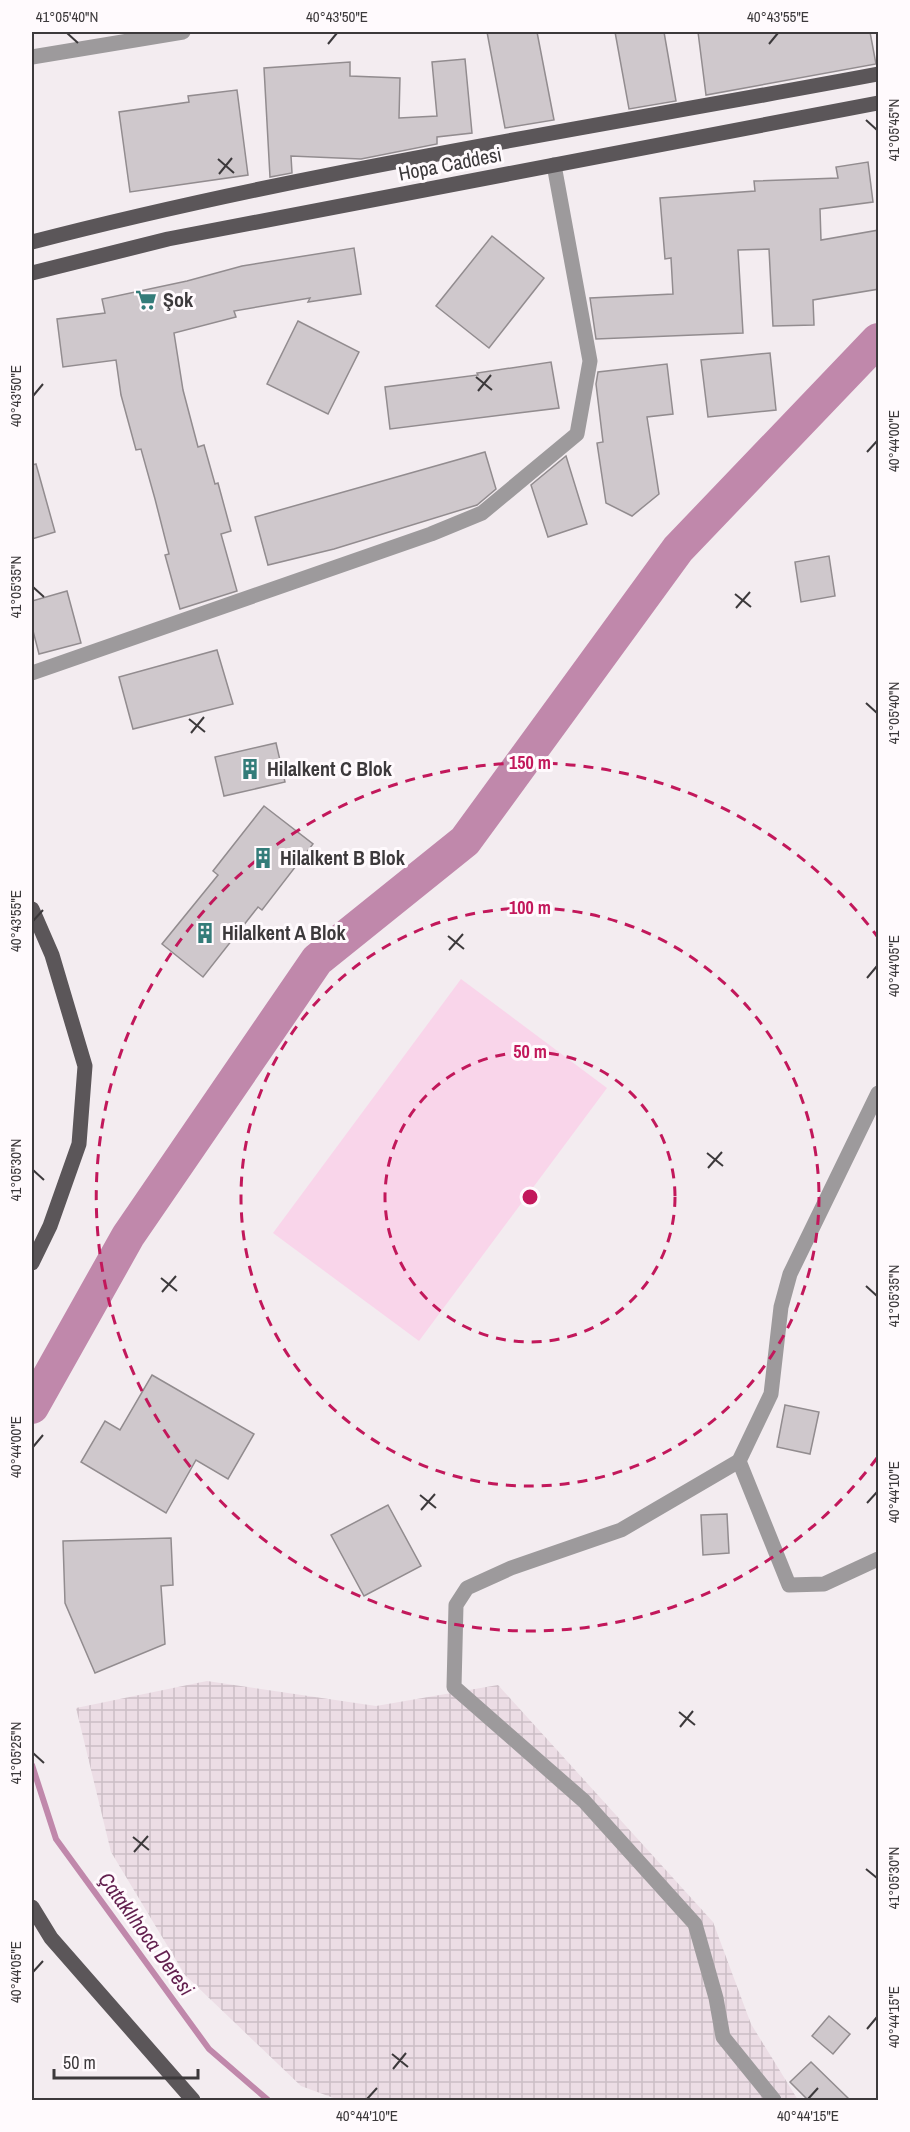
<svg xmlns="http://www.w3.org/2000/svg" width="910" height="2132" viewBox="0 0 910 2132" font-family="'Archivo Narrow',sans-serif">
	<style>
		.industrial { fill: url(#industrial-grid) }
		.grass { fill: #f9d5ea }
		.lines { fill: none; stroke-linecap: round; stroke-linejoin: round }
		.stream { stroke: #c088ab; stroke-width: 6 }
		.river { stroke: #c088ab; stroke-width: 34 }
		.building { fill: #cfc8cc; stroke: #928c8f; stroke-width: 1.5 }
		.minor { stroke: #9d9a9c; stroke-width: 15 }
		.major { stroke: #5b5659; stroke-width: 15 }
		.ticks { fill: none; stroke: #3c393b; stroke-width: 2 }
		.ring { fill: none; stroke: #c2185b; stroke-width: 3; stroke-dasharray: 10 8 }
		.labels { text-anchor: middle; stroke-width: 6; stroke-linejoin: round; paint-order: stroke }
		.street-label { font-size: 20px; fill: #3c393b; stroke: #fffafd }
		.poi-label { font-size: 20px; font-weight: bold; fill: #3c393b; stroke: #fffafd; text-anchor: start }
		.water-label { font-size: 21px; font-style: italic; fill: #621f4e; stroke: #fffafd }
		.centre { fill: #c2185b; stroke: #fffafd; stroke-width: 3 }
		.ring-label { font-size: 18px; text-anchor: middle; font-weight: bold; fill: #c2185b; stroke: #fffafd; stroke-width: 6; stroke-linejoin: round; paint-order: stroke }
		.neatline { fill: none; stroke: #3c393b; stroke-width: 2 }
		.ticks-label { font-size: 15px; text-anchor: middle; fill: #3c393b }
	</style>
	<defs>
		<pattern id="industrial-grid" width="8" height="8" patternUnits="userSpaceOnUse" patternTransform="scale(1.5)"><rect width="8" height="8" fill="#ecdde5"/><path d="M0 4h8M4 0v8" fill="none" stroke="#cbbec5"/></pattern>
	</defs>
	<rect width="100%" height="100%" fill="#f3ecf0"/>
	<!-- industrial -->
	<polygon class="industrial" points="207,1681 376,1706 498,1685 713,1922 751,2024 798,2100 339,2100 301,2086 185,1975 111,1852 76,1708"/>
	<!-- grass -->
	<polygon class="grass" points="461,979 607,1088 419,1341 273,1233"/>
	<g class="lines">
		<!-- stream -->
		<polyline class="stream" points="32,1765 56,1839 209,2049 268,2100"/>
		<!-- river -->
		<polyline class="river" points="32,1407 128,1236 317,960 465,841 678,549 878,340"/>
	</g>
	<!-- building -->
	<g class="building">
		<polygon points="487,32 537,32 554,120 505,128"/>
		<polygon points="615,32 664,32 676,101 629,109"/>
		<polygon points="698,32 870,32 876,64 706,95"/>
		<polygon points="465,59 472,133 437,137 437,144 361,159 291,156 292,173 270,177 264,68 350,62 350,76 400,78 399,118 437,116 432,62"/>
		<polygon points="237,90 248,175 130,192 119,112 189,102 188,96"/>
		<polygon points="868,162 873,202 820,209 821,240 879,230 879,289 813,300 814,325 773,326 769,249 738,250 743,333 596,339 590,298 673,294 671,258 665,259 660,198 755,191 754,181 838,178 836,167"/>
		<polygon points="492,236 544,278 489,348 436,306"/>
		<polygon points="354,248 361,294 308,302 310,298 234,311 236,317 174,333 183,390 198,447 204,445 215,484 218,483 231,531 221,534 237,591 180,609 165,555 169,554 155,499 141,449 136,450 121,395 116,360 63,367 57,319 105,313 102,299 187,281 242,266"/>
		<polygon points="298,321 359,352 328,414 267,384"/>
		<polygon points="770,353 776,410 708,417 701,360"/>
		<polygon points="551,362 559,408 390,429 385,387 478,375 477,373"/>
		<polygon points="667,364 673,414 647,417 659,494 632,516 606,503 597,443 603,442 596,384 598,372"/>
		<polygon points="485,452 496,489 477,505 334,549 268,565 255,517"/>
		<polygon points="566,456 587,524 548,537 531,485"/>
		<polygon points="36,464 55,532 32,539 32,465"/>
		<polygon points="829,556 835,596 801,602 795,562"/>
		<polygon points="67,591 81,643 39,654 32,627 32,601"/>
		<polygon points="217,650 233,704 133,729 119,677"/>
		<polygon points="276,743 285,782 224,796 215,757"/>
		<polygon points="264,806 313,844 262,910 258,907 203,977 162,944 218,875 213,871"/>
		<polygon points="152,1375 254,1434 228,1479 196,1460 166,1513 81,1462 105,1421 120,1430"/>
		<polygon points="785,1405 819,1412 810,1454 777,1447"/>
		<polygon points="388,1505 421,1566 364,1596 331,1535"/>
		<polygon points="727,1514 729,1553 703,1555 701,1515"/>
		<polygon points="171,1538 173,1585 161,1586 165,1644 95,1673 65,1603 63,1541"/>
		<polygon points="829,2016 850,2034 833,2054 812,2036"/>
		<polygon points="811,2062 850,2100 808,2100 790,2082"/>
	</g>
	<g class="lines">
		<!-- minor -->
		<g class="minor">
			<polyline points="32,57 183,32"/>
			<polyline points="32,673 431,534 482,513 577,434 590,361 554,165"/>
			<polyline points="739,1461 789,1585 824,1584 878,1559"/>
			<polyline points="774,2100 723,2037 716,1998 695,1924 584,1801 454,1687 456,1605 467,1588 511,1568 621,1530 739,1461 771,1394 781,1307 790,1274 878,1093"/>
		</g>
		<!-- major -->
		<g class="major">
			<path d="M 32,242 C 310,170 596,127 878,74"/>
			<polyline points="32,273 168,239 878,103"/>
			<polyline points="32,909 52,955 85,1066 79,1144 50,1226 32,1263"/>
			<polyline points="32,1907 51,1938 193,2100"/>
		</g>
	</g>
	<!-- ticks -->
	<path class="ticks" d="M 67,33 L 78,43M 328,44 L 337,33M 769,44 L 778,33M 866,120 L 877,130M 218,159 L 234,173M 219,174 L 232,158M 476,377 L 492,390M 478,391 L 491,375M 33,396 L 43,384M 867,452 L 877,441M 33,587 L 44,597M 735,594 L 751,607M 736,608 L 750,592M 866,703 L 877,713M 189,719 L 205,732M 191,733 L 204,717M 33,921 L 43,910M 448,936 L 464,949M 449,950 L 463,934M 867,978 L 877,966M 707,1153 L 723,1166M 708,1168 L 722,1152M 33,1170 L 44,1180M 161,1278 L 177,1291M 866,1286 L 877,1296M 162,1292 L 176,1276M 33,1447 L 43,1435M 420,1495 L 436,1508M 867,1503 L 877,1492M 421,1510 L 435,1494M 679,1712 L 695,1725M 680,1727 L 693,1711M 33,1753 L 44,1763M 133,1837 L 149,1850M 134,1852 L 148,1836M 866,1869 L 877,1878M 33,1972 L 43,1961M 867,2029 L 877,2017M 392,2054 L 408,2067M 393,2069 L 406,2053M 367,2099 L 377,2088M 808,2099 L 818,2088"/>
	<!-- distance rings -->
	<g class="ring">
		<circle cx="530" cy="1197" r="145"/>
		<circle cx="530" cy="1197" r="289"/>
		<path d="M877 1458A434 434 0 1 1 877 936"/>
	</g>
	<!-- icons -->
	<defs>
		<symbol id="supermarket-bare" viewBox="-9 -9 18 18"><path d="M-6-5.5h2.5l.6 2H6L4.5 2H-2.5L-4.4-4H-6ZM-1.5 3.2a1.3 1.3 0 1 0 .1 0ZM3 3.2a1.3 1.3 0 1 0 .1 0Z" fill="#337c79" stroke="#fffafd" stroke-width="2.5" paint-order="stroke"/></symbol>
		<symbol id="building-bare" viewBox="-9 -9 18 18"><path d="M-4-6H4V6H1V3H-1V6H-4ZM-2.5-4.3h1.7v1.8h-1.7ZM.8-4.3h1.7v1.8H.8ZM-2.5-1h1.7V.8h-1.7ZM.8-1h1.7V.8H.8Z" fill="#337c79" stroke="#fffafd" stroke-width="2.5" paint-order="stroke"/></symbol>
	</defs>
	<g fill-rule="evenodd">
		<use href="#supermarket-bare" x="131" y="285" width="30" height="30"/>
		<use href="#building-bare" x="235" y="754" width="30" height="30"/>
		<use href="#building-bare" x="248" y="843" width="30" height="30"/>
		<use href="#building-bare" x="190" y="918" width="30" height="30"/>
	</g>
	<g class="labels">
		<!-- street labels -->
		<g class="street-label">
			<text transform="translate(450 164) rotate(-11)" y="7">Hopa Caddesi</text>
		</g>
		<!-- poi labels -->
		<g class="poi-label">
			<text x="163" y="307">Şok</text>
			<text x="267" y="776">Hilalkent C Blok</text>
			<text x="280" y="865">Hilalkent B Blok</text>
			<text x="222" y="940">Hilalkent A Blok</text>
		</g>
		<!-- water labels -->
		<g class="water-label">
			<text transform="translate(146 1934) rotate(54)" y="7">Çataklıhoca Deresi</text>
		</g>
	</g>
	<circle cx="530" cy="1197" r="9" class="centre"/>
	<g class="ring-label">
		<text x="530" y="769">150 m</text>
		<text x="530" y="914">100 m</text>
		<text x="530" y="1058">50 m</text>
	</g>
	<!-- border -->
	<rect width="910" height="2132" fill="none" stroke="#fffafd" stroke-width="66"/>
	<!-- scale -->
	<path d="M54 2069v9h144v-9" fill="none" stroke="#3c393b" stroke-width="3"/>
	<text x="63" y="2069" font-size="18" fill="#3c393b" stroke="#fffafd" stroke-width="4.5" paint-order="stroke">50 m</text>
	<rect x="33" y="33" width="844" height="2066" class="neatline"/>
	<g class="ticks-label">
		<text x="67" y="22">41°05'40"N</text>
		<text x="337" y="22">40°43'50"E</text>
		<text x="778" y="22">40°43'55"E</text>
		<text transform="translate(894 130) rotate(-90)" y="5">41°05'45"N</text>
		<text transform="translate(16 396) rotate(-90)" y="5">40°43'50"E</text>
		<text transform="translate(894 441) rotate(-90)" y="5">40°44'00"E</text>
		<text transform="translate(16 587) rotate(-90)" y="5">41°05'35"N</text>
		<text transform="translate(894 713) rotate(-90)" y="5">41°05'40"N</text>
		<text transform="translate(16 921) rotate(-90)" y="5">40°43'55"E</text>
		<text transform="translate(894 966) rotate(-90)" y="5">40°44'05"E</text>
		<text transform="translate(16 1170) rotate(-90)" y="5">41°05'30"N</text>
		<text transform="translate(894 1296) rotate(-90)" y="5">41°05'35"N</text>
		<text transform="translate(16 1447) rotate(-90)" y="5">40°44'00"E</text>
		<text transform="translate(894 1492) rotate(-90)" y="5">40°44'10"E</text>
		<text transform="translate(16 1753) rotate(-90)" y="5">41°05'25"N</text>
		<text transform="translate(894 1878) rotate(-90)" y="5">41°05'30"N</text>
		<text transform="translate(16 1972) rotate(-90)" y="5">40°44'05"E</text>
		<text transform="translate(894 2017) rotate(-90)" y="5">40°44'15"E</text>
		<text x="367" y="2121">40°44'10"E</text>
		<text x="808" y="2121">40°44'15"E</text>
	</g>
</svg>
